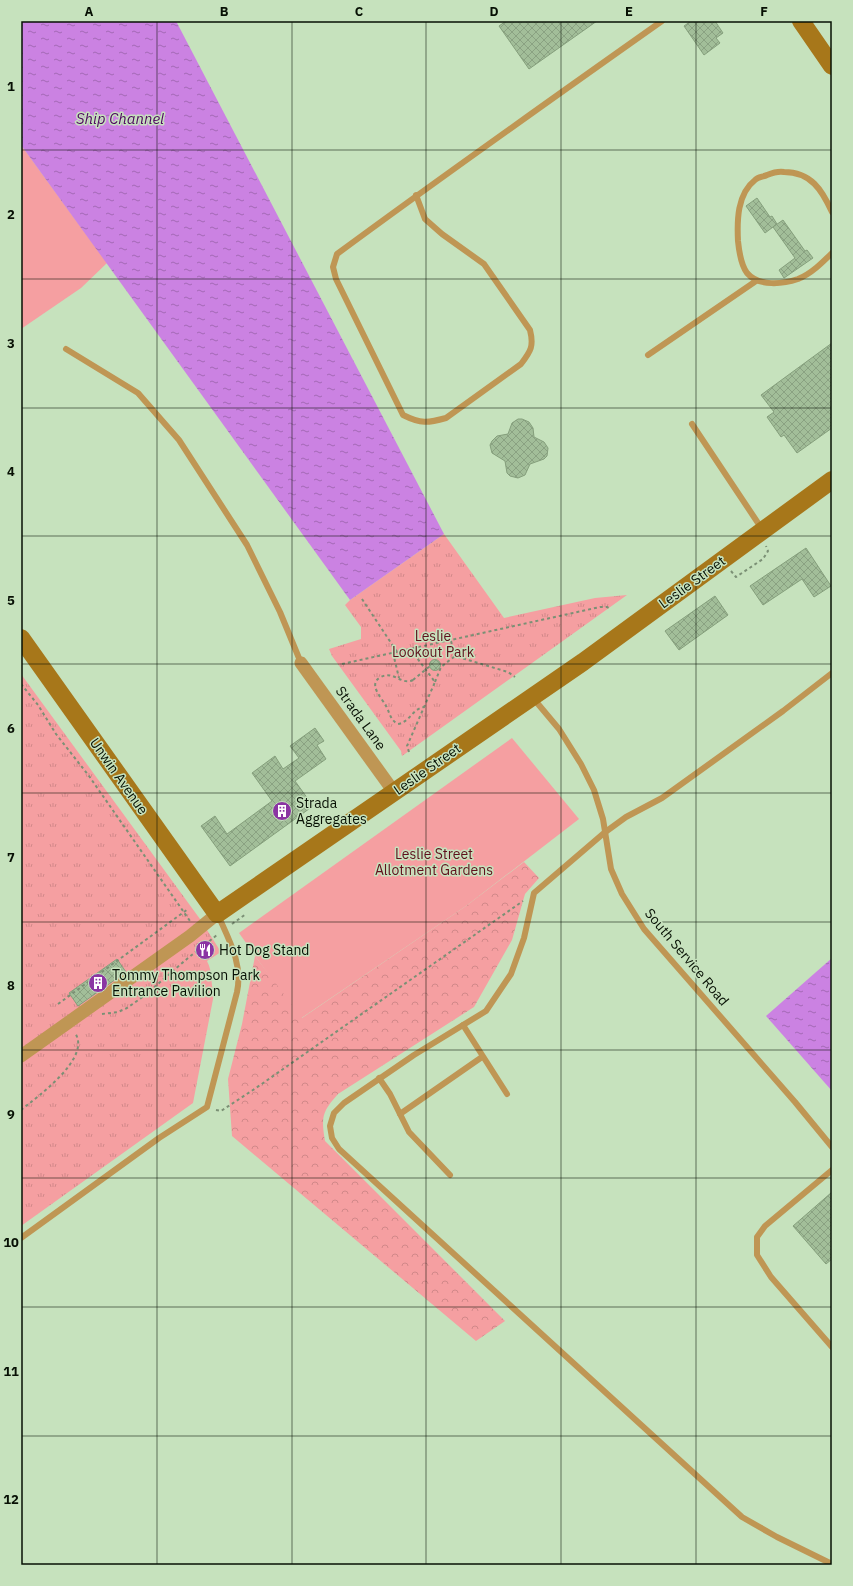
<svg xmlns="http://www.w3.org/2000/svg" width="853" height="1586" viewBox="0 0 853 1586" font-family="'IBM Plex Sans',sans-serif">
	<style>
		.green { fill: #f59fa1 }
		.forest { fill: url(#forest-crowns) }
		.park { fill: url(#park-tufts) }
		.water { fill: url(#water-ripples) }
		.building { fill: url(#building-cross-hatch); stroke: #859f7c }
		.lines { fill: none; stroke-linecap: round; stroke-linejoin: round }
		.path { stroke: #7b9075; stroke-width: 2; stroke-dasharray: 3 3; stroke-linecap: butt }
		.lane { stroke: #bf9654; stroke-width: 6 }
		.street { stroke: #bf9654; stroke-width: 13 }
		.secondary { stroke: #a7771a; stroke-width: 18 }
		.path-bridge { stroke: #7b9075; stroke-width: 2; stroke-dasharray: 3 3; stroke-linecap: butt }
		.grid { fill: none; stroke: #071004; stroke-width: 1; stroke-opacity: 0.55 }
		.labels { text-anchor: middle; stroke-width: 3; stroke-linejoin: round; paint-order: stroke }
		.street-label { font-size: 14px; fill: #071004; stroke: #c6e2bd }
		.park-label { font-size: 14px; fill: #5f101c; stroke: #c6e2bd }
		.poi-label { font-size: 14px; fill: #071004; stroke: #c6e2bd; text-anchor: start }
		.water-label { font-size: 15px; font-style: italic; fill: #4e0460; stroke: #c6e2bd }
		.neatline { fill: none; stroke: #071004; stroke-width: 1.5 }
		.grid-label { font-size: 13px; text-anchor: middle; font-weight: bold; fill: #071004 }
	</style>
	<defs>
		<pattern id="forest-crowns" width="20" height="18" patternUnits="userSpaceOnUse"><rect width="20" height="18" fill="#f59fa1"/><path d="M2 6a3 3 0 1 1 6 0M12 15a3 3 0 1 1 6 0" fill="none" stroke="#d18889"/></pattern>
		<pattern id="park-tufts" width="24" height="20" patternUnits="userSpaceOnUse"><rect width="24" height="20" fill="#f59fa1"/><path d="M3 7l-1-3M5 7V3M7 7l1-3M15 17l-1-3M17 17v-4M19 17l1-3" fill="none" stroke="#d18889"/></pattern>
		<pattern id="water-ripples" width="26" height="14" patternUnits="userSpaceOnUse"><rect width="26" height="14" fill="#cb82e2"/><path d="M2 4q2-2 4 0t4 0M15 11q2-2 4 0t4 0" fill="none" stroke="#a369b5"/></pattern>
		<pattern id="building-cross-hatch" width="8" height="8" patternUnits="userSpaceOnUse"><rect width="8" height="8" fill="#a2be99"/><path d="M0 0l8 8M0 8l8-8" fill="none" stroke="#8aa282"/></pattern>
	</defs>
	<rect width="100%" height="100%" fill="#c6e2bd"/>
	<!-- green -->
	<g class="green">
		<polygon points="21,145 107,263 81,288 21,329"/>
		<polygon points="512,738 579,819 466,906 300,1019 239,933"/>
	</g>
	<!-- forest -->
	<path class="forest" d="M 524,862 L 539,878 L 525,894 L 512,940 L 474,1007 L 338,1094 C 322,1112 321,1117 325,1141 L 505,1321 L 476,1341 L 232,1136 L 228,1079 L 242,1024 L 255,956 L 302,1018 L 466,906 Z"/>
	<!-- park -->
	<g class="park">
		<polygon points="444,534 504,618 595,598 627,595 402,756 401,751 332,656 329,649 361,639 361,627 345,605 350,600"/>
		<path d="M 21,674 L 200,919 L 221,952 L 207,961 C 213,972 210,983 214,994 L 193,1103 L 21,1226 Z"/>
	</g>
	<!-- water -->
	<g class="water">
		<polygon points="21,21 176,21 444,534 350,600 21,145"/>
		<polygon points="832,958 832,1091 766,1016"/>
	</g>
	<!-- building -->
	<g class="building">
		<polygon points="506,21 597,21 529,69 499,26"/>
		<polygon points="691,21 715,21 723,33 716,38 720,43 704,55 684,26"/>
		<polygon points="757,198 770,217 772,216 777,224 765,233 746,206"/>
		<polygon points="783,220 805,251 807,250 813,258 784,278 779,270 795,258 773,227"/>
		<polygon points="832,343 832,428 797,453 784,435 781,437 767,417 774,412 761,395"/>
		<polygon points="518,419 522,419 529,422 533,428 534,437 544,442 548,448 547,456 544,459 530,464 525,475 518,478 510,476 507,473 505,461 492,453 490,445 492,441 497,436 508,434 512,423"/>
		<polygon points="806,548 831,586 814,597 802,579 763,605 750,586"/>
		<polygon points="715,596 728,615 679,650 665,631"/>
		<circle cx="435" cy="665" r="5.5"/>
		<polygon points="315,728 324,741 317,745 326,759 295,781 313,806 230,866 201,826 215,816 227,834 272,801 252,773 275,756 283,769 299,758 290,746"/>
		<polygon points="117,959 126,972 78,1006 69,993"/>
		<polygon points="832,1192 832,1259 826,1264 793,1226"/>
	</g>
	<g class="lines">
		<!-- path -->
		<g class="path">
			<polyline points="731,571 736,577 763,559 768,551 766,546"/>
			<polyline points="362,599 397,652"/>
			<polyline points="451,641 455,656 508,672 515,677"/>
			<polyline points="393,653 399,678"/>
			<polyline points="342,664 600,607 607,607 611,609"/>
			<path d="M 413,680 C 402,686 393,670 381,677 C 367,684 382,698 386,706 C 390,713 390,720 398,724 C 410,722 412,709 424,707"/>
			<polyline points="435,682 441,667 455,656"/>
			<polyline points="21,684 38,705 56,734 89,776 190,921"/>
			<polyline points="409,752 407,746 435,682 411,650"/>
			<polyline points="232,924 246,914"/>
			<polyline points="58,1004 188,909"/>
			<polyline points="102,1014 118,1012 127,1008 144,996 188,958 217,935"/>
			<path d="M 21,1110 C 37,1097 92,1058 75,1033"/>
			<polyline points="216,1110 221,1111 256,1088 523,901"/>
		</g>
		<!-- lane -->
		<g class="lane">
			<path d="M 416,195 L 425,219 L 442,234 L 484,264 L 530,330 C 534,346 531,351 521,364 L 446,418 C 428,423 421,424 403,415 L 336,279 L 333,267 L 337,254 C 444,175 553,98 662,21"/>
			<path d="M 832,212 C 822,190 811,172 784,172 C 778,171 772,173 767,175 C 763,177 758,177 755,180 C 737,194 737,221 738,241 C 739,251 741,265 747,273 C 759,287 783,284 798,279 C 811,274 823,262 832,253"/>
			<polyline points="66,349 138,393 179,440 247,545 280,612 301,663"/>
			<polyline points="648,355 756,281"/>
			<polyline points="692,424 762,529"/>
			<polyline points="832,673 783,711 662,798 626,817 604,833 534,893 524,938 511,974 486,1011 414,1055 344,1103 334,1113 330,1126 332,1138 339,1149 742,1517 777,1537 832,1564"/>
			<polyline points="533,698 559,729 581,764 594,790 603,819 611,869 622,894 644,929 795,1102 832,1147"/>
			<polyline points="463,1025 507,1094"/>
			<polyline points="379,1078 390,1094 409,1132 450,1175"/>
			<polyline points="400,1114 482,1057"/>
			<polyline points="832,1170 765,1226 757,1237 757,1255 771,1277 832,1347"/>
			<path d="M 21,1238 L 159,1138 L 207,1107 L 237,992 C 243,964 229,940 218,915"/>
		</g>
		<!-- street -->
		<g class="street">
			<polyline points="301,663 394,792"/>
			<polyline points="21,1056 190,936 217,914"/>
		</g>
		<!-- secondary -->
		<g class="secondary">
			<polyline points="801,21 832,66"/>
			<polyline points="21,638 217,914 583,662 832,480"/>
		</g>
		<!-- path-bridge -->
		<polyline class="path-bridge" points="413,680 430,666"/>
	</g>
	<!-- grid -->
	<path class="grid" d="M 157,21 L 157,1565M 292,21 L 292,1565M 426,21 L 426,1565M 561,21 L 561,1565M 696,21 L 696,1565M 21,150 L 832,150M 21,279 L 832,279M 21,408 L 832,408M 21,536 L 832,536M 21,664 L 832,664M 21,793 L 832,793M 21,922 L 832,922M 21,1050 L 832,1050M 21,1178 L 832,1178M 21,1307 L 832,1307M 21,1436 L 832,1436"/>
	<!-- icons -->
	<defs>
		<symbol id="building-disc" viewBox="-11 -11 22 22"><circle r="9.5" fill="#8b35a3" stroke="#c6e2bd"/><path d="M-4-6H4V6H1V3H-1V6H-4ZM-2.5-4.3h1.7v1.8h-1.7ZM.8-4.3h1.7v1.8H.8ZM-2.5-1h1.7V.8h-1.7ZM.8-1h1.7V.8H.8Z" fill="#fff"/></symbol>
		<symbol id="restaurant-disc" viewBox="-11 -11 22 22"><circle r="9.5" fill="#8b35a3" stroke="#c6e2bd"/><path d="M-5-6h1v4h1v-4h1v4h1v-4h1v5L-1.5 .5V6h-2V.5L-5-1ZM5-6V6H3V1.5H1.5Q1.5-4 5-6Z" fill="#fff"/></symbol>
	</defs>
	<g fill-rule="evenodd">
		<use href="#building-disc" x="271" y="800" width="22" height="22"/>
		<use href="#restaurant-disc" x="194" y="939" width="22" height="22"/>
		<use href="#building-disc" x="87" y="972" width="22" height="22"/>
	</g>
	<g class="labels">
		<!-- street labels -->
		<g class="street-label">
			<text transform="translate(692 582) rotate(-36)" y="5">Leslie Street</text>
			<text transform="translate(361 718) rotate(54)" y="5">Strada Lane</text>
			<text transform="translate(427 769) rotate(-35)" y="5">Leslie Street</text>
			<text transform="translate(119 776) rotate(55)" y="5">Unwin Avenue</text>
			<text transform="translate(687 957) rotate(50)" y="5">South Service Road</text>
		</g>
		<!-- park labels -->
		<g class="park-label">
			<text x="433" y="641">Leslie<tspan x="433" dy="16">Lookout Park</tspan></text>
			<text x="434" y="859">Leslie Street<tspan x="434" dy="16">Allotment Gardens</tspan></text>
		</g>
		<!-- poi labels -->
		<g class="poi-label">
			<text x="296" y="808">Strada<tspan x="296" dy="16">Aggregates</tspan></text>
			<text x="219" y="955">Hot Dog Stand</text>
			<text x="112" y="980">Tommy Thompson Park<tspan x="112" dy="16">Entrance Pavilion</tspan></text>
		</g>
		<!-- water labels -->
		<g class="water-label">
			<text x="120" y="124">Ship Channel</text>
		</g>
	</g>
	<!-- border -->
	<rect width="853" height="1586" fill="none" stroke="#c6e2bd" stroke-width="44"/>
	<rect x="22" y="22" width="809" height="1542" class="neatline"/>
	<g class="grid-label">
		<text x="89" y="16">A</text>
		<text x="224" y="16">B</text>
		<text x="359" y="16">C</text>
		<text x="494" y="16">D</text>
		<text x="629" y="16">E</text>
		<text x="764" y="16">F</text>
		<text x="11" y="91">1</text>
		<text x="11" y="219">2</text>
		<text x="11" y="348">3</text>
		<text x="11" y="476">4</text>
		<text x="11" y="605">5</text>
		<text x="11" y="733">6</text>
		<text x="11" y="862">7</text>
		<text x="11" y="990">8</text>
		<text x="11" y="1119">9</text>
		<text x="11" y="1247">10</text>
		<text x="11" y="1376">11</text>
		<text x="11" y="1504">12</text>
	</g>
</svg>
